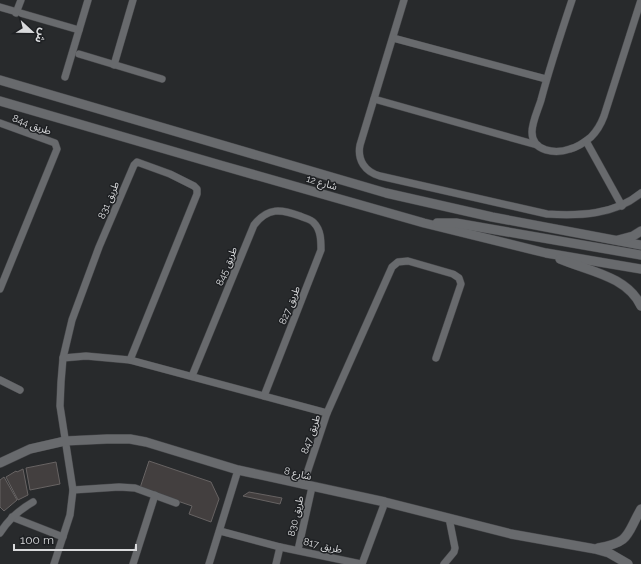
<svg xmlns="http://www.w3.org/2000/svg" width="641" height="564" viewBox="0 0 641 564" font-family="Raleway,'Noto Sans Arabic',sans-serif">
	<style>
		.building { fill: #433f3f; stroke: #676363 }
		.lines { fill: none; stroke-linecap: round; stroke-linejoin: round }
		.minor-casing { stroke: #454649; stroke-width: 8 }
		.tertiary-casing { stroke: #454649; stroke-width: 10 }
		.minor { stroke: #686a6d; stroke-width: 7 }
		.tertiary { stroke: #686a6d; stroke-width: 9 }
		.labels { text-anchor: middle; stroke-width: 3; stroke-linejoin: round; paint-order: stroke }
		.street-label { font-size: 10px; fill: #d9dadc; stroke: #1e2023 }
	</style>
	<rect width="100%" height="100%" fill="#282a2c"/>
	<!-- building -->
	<g class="building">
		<polygon points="149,461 211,482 219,499 211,522 189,514 192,506 140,488"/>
		<polygon points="56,462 60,484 30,490 26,468"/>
		<polygon points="23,469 28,495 18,500 6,477 16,471 17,472"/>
		<polygon points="4,477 17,500 4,511 0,507 0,480"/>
		<polygon points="249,492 282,498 280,504 243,496"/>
	</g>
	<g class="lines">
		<defs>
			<g id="minor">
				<path d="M 404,0 L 360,145 C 357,160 365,172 380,176 L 547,214 C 579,216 615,215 641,193"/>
				<path d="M 572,0 C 561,33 550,66 541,100 C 538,110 532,122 532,132 C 532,152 556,154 570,149 C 578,147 585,142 591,137 C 597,131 601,124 604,116 L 641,0"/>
				<polyline points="0,7 79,30"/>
				<polyline points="16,13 21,0"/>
				<polyline points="393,38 546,79"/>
				<polyline points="79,54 162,79"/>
				<polyline points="114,65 133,0"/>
				<polyline points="65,77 88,0"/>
				<polyline points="374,99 537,145"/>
				<polyline points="0,123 55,143 57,149 0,289"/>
				<polyline points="586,141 622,206"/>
				<polyline points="63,358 86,356 130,360 327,413"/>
				<path d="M 192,376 L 254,225 C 268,207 281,209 300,216 C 304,218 311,219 314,223 C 321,230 321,241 321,250 L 264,396"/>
				<polyline points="0,380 20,390"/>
				<polyline points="303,485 327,413 392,267 398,262 408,261 453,274 459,278 461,284 436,358"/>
				<polyline points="73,490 119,487 135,488 176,503"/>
				<polyline points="12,517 63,537"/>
				<polyline points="220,531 280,547 361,564"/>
				<path d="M 0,533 C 8,520 19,510 33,502"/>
				<polyline points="298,550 312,487"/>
				<polyline points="54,564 70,515 73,490 60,406 61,382 63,358 72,320 99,247 134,165 137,162 170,174 194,186 197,189 197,194 130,360"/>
				<polyline points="133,564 155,495"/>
				<polyline points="209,564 238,470"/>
				<polyline points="276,564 280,547"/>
				<polyline points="362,564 385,502"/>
				<polyline points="444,564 454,552 455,548 449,518"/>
			</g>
			<g id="tertiary">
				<polyline points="0,80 386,193 492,217 641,245"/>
				<polyline points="0,101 220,165 424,223 546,253 641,269"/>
				<polyline points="437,223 456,223 641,255"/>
				<polyline points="618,240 633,236 641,231"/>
				<path d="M 560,259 C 588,271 627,276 641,306"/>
				<polyline points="0,463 30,449 65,441 107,439 130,439 146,442 238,470 385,502 511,534 595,549 609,553 628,564"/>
				<path d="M 598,548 C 631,542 626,535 641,509"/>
			</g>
		</defs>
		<!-- minor casing -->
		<use href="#minor" class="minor-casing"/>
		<!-- tertiary casing -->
		<use href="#tertiary" class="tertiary-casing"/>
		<!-- minor -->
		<use href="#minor" class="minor"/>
		<!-- tertiary -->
		<use href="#tertiary" class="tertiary"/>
	</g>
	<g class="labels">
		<!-- street labels -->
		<g class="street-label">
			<text transform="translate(32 124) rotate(20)" y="4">طريق 844</text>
			<text transform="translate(322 182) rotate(16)" y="4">شارع 12</text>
			<text transform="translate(108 200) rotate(-67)" y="4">طريق 831</text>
			<text transform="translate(226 266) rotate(-68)" y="4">طريق 845</text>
			<text transform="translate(289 305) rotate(-68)" y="4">طريق 827</text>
			<text transform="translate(310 434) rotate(-71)" y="4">طريق 847</text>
			<text transform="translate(298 473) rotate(13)" y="4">شارع 8</text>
			<text transform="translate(295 516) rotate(-77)" y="4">طريق 830</text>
			<text transform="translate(323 545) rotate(13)" y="4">طريق 817</text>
		</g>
	</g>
	<!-- north arrow -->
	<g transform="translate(32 32) rotate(112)" stroke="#1e2023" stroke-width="3" paint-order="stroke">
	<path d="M0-3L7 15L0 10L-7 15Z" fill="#d9dadc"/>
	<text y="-6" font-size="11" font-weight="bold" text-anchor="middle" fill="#d9dadc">ش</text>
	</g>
	<!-- scale -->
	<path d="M14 544v6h122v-6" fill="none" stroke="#d9dadc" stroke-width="2"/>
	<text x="20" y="544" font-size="12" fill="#d9dadc" stroke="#1e2023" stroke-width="3" paint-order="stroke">100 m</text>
</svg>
